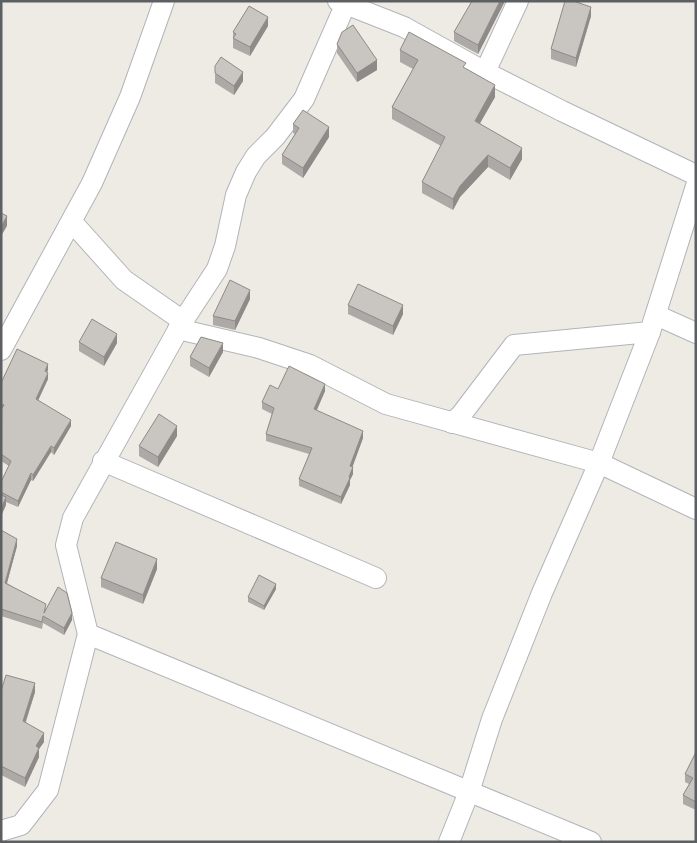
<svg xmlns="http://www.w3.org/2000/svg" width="697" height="843" viewBox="0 0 697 843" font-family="Quicksand,sans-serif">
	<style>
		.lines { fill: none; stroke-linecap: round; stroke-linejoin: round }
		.minor-casing { stroke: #b1b4b8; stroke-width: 22 }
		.minor { stroke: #fff; stroke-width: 20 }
		.wall { fill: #ada9a6 }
		.shaded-wall { fill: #8d8a87 }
		.building { fill: #c9c5c1; stroke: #8d8a87 }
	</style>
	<rect width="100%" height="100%" fill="#edebe4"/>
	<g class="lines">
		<defs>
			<g id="minor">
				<polyline points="338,1 404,27 485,72 562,111 696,175"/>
				<polyline points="347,1 304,99 275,137 256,156 246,172 236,195 225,246 217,269 183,321 73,518 66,545 88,634 591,842"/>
				<polyline points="485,72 518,1"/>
				<polyline points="72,222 124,280 183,321"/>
				<polyline points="656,315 696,333"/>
				<polyline points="178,329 259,348 310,365 386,404 599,463 650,332"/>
				<polyline points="1,350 92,183 130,97 164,1"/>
				<polyline points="452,423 461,415 514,345 650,332 696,186"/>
				<polyline points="103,461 376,578"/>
				<polyline points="1,831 21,825 48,790 88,634"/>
				<polyline points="449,842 469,792 492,719 542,593 599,463 696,509"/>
			</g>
		</defs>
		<!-- minor casing -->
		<use href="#minor" class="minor-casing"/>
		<!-- minor -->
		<use href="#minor" class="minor"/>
	</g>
	<!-- wall -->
	<g class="wall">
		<polygon points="505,1 478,54 454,41 454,32"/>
		<polygon points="591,16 576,67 551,59 551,49"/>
		<polygon points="268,26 250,56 233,48 233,32"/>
		<polygon points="337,44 377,70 357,82 337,53"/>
		<polygon points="400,50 466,69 495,97 480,123 522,159 510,180 488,167 460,197 453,210 422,193 422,182 441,146 392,119 392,107 413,69 400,62"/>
		<polygon points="215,66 243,81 234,95 215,83"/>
		<polygon points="293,124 329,137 303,178 282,164 282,155 295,134 293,133"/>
		<polygon points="250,299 235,330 213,325 213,316"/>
		<polygon points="348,305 403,314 393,335 348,314"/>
		<polygon points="79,342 117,343 104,366 79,351"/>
		<polygon points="223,352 209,377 190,366 190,357"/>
		<polygon points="48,370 47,372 48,379 38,400 71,426 54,455 51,452 33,481 31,480 18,507 6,502 6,505 1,516 1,482 9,466 1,461 1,383"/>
		<polygon points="278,389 325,391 317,410 363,438 352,467 353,474 350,480 350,485 341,504 299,486 299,479 309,454 266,441 266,434 272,414 262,409 262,402"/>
		<polygon points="177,436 158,467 139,456 139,446"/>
		<polygon points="1,530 17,546 7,583 46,609 72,620 64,635 43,623 42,629 1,616"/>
		<polygon points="157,569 143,604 101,587 101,578"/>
		<polygon points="276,589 264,610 248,602 248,597"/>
		<polygon points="1,691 35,692 26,722 44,742 39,749 39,757 25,787 1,775"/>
		<polygon points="696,752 696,810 683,804 683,795 689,784 685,782 685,774"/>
	</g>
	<!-- shaded-wall -->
	<g class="shaded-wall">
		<polygon points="500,1 505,1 478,54 478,45"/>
		<polygon points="591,7 591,16 576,67 576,58"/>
		<polygon points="268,17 268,26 250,56 250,47"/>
		<polygon points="377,60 377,70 357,82 357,73"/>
		<polygon points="243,72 243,81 234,95 234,86"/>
		<polygon points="495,85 495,97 475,132 475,121"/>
		<polygon points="329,127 329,137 303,178 303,168"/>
		<polygon points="522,148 522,159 510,180 510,168"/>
		<polygon points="488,155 488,167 460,197 453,210 453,199 460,186"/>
		<polygon points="7,216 7,226 1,236 1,227"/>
		<polygon points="250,290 250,299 235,330 235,321"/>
		<polygon points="403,305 403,314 393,335 393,326"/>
		<polygon points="117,334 117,343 104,366 104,357"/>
		<polygon points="223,343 223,352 209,377 209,368"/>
		<polygon points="48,364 48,370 45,377 45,371"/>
		<polygon points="48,373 48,379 36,405 36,399"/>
		<polygon points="325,384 325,391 314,416 314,409"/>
		<polygon points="71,420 71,426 54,455 54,448"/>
		<polygon points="177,426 177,436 158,467 158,457"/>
		<polygon points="363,431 363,438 351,471 353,467 353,474 350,480 350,485 341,504 341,497 349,477 350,466"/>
		<polygon points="51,446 51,452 33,481 33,475"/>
		<polygon points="31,473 31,480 18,507 18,501"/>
		<polygon points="6,497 6,505 1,516 1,509"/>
		<polygon points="17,539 17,546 5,590 5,583"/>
		<polygon points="157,559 157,569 143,604 143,595"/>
		<polygon points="276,584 276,589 264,610 264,606"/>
		<polygon points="72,613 72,620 64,635 64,628"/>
		<polygon points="35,683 35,692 23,729 23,721"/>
		<polygon points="44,733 44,742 39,749 39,757 25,787 25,778 36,746"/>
	</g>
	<!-- building -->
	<g class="building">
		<polygon points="472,1 500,1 478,45 454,32"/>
		<polygon points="565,1 573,1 591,7 576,58 551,49"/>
		<polygon points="249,6 268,17 250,47 233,38 236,34 233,32"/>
		<polygon points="353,25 377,60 357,73 337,44 342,32"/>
		<polygon points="409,32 466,63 463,67 495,85 475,121 522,148 510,168 488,155 460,186 453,199 422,182 445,137 392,107 418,60 400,50"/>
		<polygon points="221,57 243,72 234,86 215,73 215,66"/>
		<polygon points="303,110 329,127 303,168 282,155 299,128 293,124"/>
		<polygon points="1,213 7,216 1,227"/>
		<polygon points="230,280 250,290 235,321 213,316"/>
		<polygon points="358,284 403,305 393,326 348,305"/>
		<polygon points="92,319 117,334 104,357 79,342"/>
		<polygon points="201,337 223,343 209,368 190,357"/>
		<polygon points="17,349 48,364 45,371 48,373 36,399 71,420 54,448 51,446 33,475 31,473 18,501 1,492 1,482 11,461 1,454 1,425 2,423 1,422 1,410 4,405 1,404 1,383"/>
		<polygon points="289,366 325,384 314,409 363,431 350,466 353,467 349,477 350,478 341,497 299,479 312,448 266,434 274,408 262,402 270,385 278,389"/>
		<polygon points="159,414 177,426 158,457 139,446"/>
		<polygon points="1,495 6,497 1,509"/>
		<polygon points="1,530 17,539 5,583 46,604 44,613 58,587 67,593 72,613 64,628 43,616 42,622 1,609"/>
		<polygon points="116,542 157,559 143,595 101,578"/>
		<polygon points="259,575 276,584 264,606 248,597"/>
		<polygon points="6,675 35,683 23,721 44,733 36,746 39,748 25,778 1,766 1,691"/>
		<polygon points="696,752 696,802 683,795 693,778 685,774"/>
	</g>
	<!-- border -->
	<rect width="697" height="843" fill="none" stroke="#5c6063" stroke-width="5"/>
</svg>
